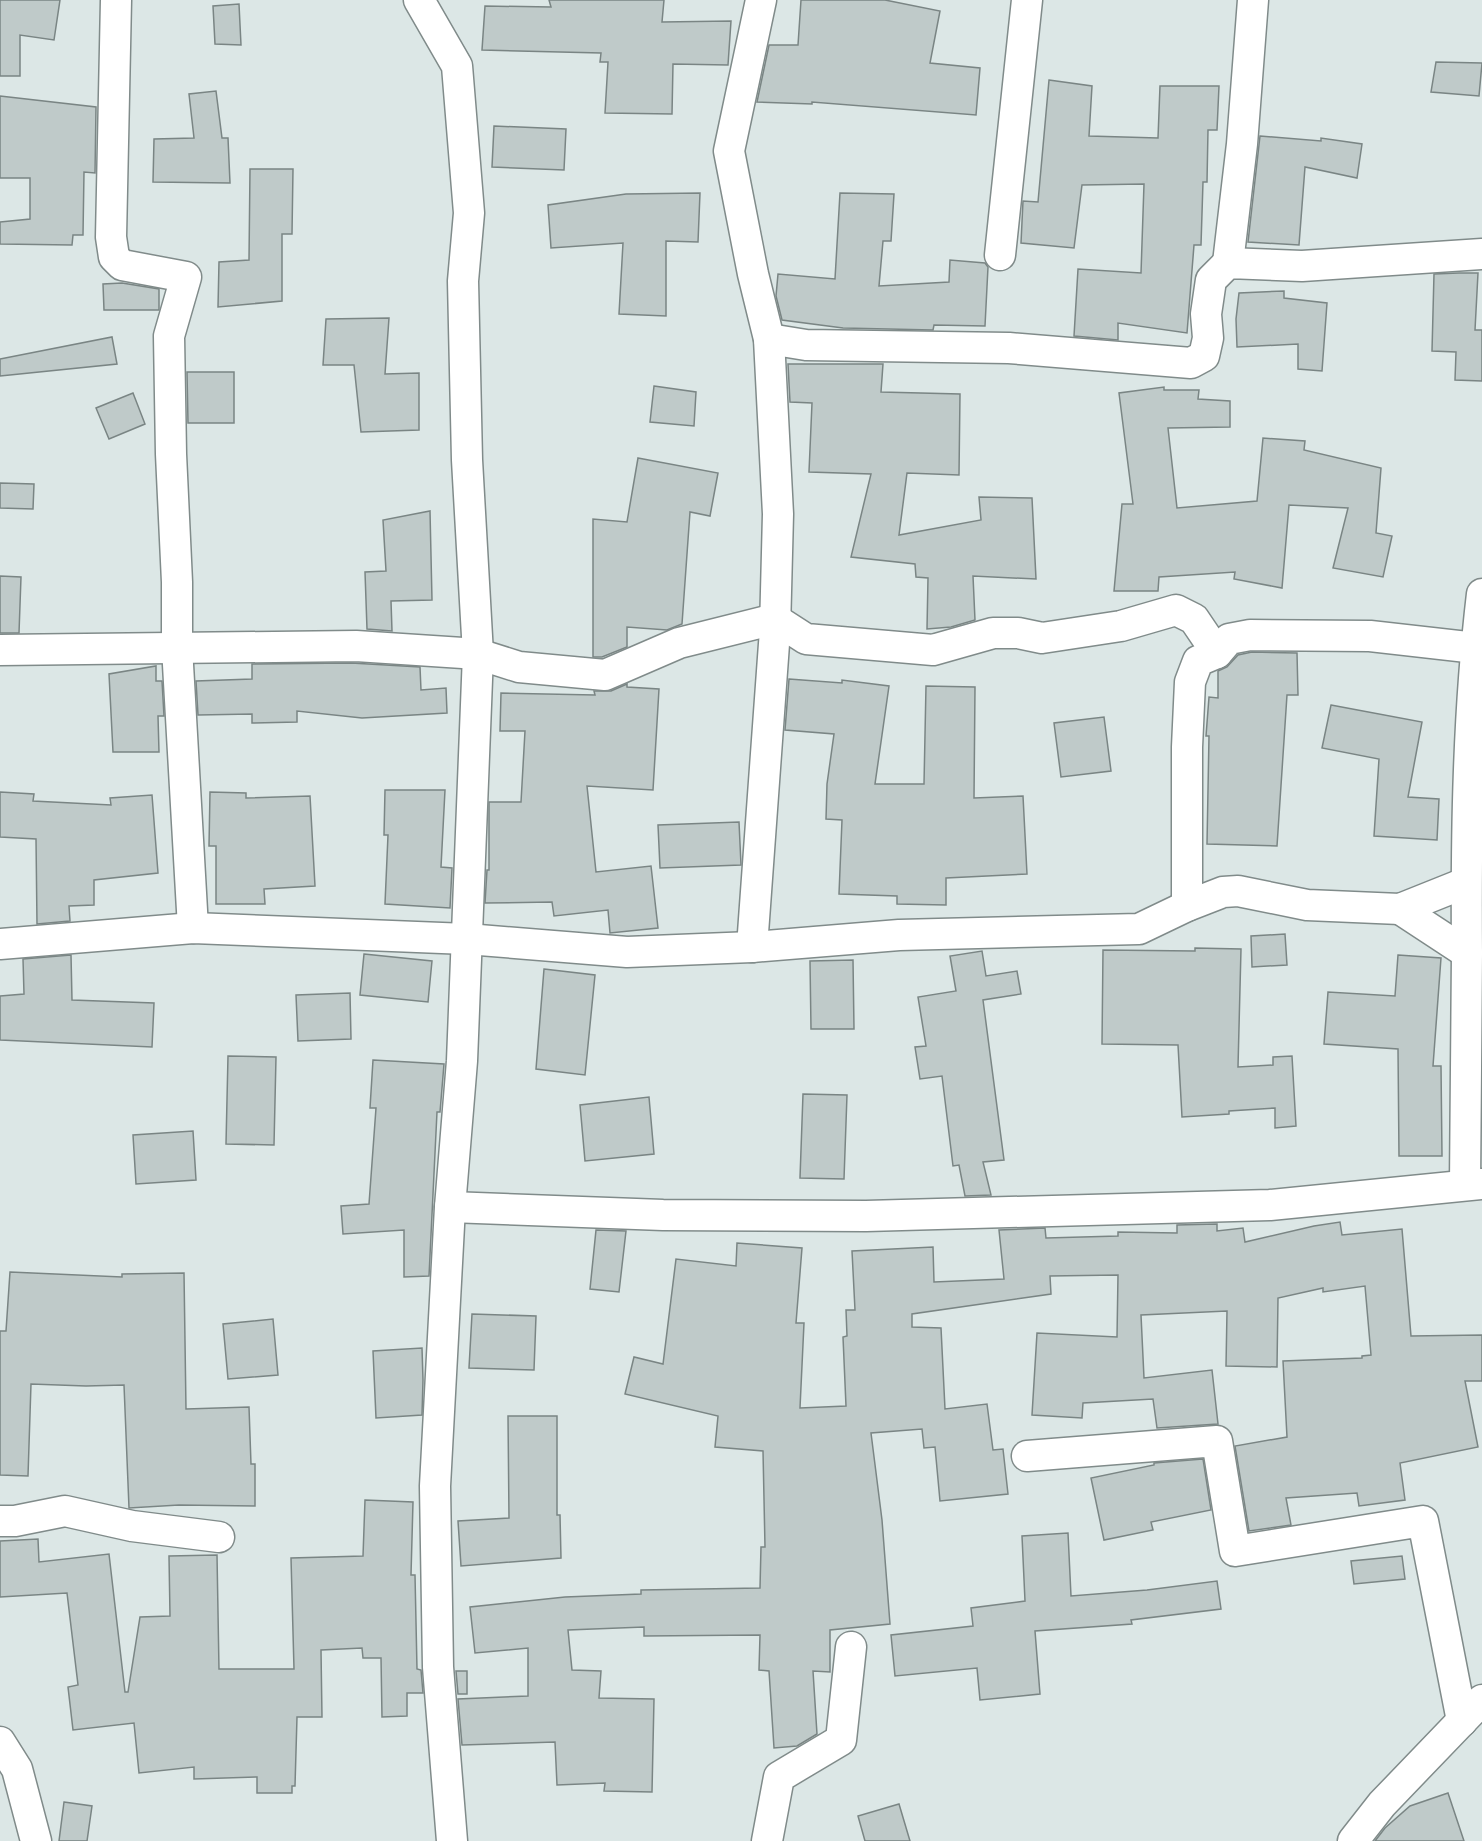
<svg xmlns="http://www.w3.org/2000/svg" width="1482" height="1841" viewBox="0 0 1482 1841" font-family="Mulish,sans-serif">
	<style>
		.building { fill: #bfcac9; stroke: #7a8584; stroke-width: 1.5 }
		.lines { fill: none; stroke-linecap: round; stroke-linejoin: round }
		.minor-casing { stroke: #808b8a; stroke-width: 33 }
		.minor { stroke: #fff; stroke-width: 30 }
	</style>
	<rect width="100%" height="100%" fill="#dce7e6"/>
	<!-- building -->
	<g class="building">
		<polygon points="0,0 60,0 54,40 20,35 20,76 0,76"/>
		<polygon points="549,0 664,0 662,22 731,21 728,65 673,64 672,114 605,113 608,62 600,62 601,53 482,50 485,6 551,7"/>
		<polygon points="801,0 885,0 940,11 930,63 980,68 976,115 812,102 812,104 757,102 769,45 798,45"/>
		<polygon points="239,4 241,45 215,44 213,6"/>
		<polygon points="1436,62 1482,63 1479,96 1431,92"/>
		<polygon points="1049,80 1092,86 1089,136 1158,138 1160,86 1219,86 1217,130 1208,130 1207,182 1203,182 1201,245 1194,245 1187,333 1118,323 1118,340 1074,336 1078,269 1141,273 1144,184 1082,185 1074,248 1021,243 1023,201 1038,202"/>
		<polygon points="216,91 222,138 228,138 230,183 153,182 154,139 194,138 189,94"/>
		<polygon points="0,96 96,107 95,173 84,172 83,235 73,235 72,245 0,244 0,222 30,219 30,178 0,178"/>
		<polygon points="494,126 566,129 564,170 492,167"/>
		<polygon points="1260,136 1321,141 1321,138 1362,144 1357,178 1305,167 1299,245 1248,242"/>
		<polygon points="250,169 293,169 292,234 282,234 282,301 218,307 219,262 249,260"/>
		<polygon points="700,193 698,242 666,241 666,316 619,314 623,243 551,248 548,205 626,194"/>
		<polygon points="840,193 894,194 891,241 883,241 879,286 949,282 950,260 985,263 988,267 985,326 934,325 933,330 843,328 782,320 776,296 778,274 835,279"/>
		<polygon points="1459,273 1478,273 1475,330 1482,330 1482,381 1455,380 1456,352 1432,351 1434,274"/>
		<polygon points="122,283 159,289 159,310 104,310 103,284"/>
		<polygon points="1284,291 1284,298 1327,303 1322,371 1298,369 1298,344 1237,347 1236,319 1239,293"/>
		<polygon points="389,318 385,374 419,373 419,430 361,432 354,365 323,365 326,319"/>
		<polygon points="112,337 117,364 0,376 0,359"/>
		<polygon points="788,364 883,364 881,392 960,394 959,475 907,473 899,535 981,520 979,497 1032,498 1036,579 973,576 975,620 951,627 927,629 928,578 916,577 915,564 851,557 871,474 809,472 812,403 790,402"/>
		<polygon points="187,372 234,372 234,423 188,423"/>
		<polygon points="654,386 696,392 694,426 650,422"/>
		<polygon points="1164,387 1164,390 1199,390 1198,399 1230,401 1230,427 1168,428 1177,508 1257,501 1263,438 1305,441 1304,450 1381,468 1376,533 1392,536 1383,577 1333,568 1348,508 1289,505 1282,588 1234,579 1235,572 1159,577 1158,591 1114,591 1122,504 1133,504 1119,393"/>
		<polygon points="133,393 145,424 109,439 96,408"/>
		<polygon points="638,458 718,473 710,516 690,512 682,624 667,630 627,627 627,647 602,657 593,657 593,519 627,522"/>
		<polygon points="0,483 34,484 33,509 0,508"/>
		<polygon points="430,511 432,600 391,601 392,631 367,629 365,572 386,571 383,520"/>
		<polygon points="0,576 21,577 19,633 0,633"/>
		<polygon points="1252,652 1297,653 1298,695 1287,695 1277,846 1207,844 1209,736 1206,736 1209,697 1218,698 1218,671 1227,667 1238,655"/>
		<polygon points="351,663 420,667 421,690 446,688 447,713 362,718 297,711 297,722 252,723 252,714 198,715 196,681 252,679 252,664"/>
		<polygon points="156,666 156,681 162,681 164,716 158,716 159,752 113,752 109,674"/>
		<polygon points="789,679 842,683 842,680 889,686 875,784 924,784 926,686 975,687 974,798 1023,796 1027,874 946,878 946,905 897,904 897,896 839,894 842,820 826,819 827,784 834,734 785,730"/>
		<polygon points="627,684 627,687 659,689 653,790 587,786 596,872 651,866 658,928 610,933 608,910 554,916 552,902 485,903 487,870 489,870 489,802 521,802 525,731 500,731 501,693 595,695 594,691 611,691"/>
		<polygon points="1331,705 1422,722 1408,797 1439,799 1437,840 1374,836 1379,759 1322,748"/>
		<polygon points="1104,717 1111,771 1061,777 1054,723"/>
		<polygon points="385,790 445,790 441,867 452,868 450,908 385,904 388,835 384,835"/>
		<polygon points="0,792 34,794 33,801 111,805 110,798 152,795 158,873 94,880 94,905 69,906 70,921 37,924 36,839 0,837"/>
		<polygon points="210,792 246,793 246,798 310,796 315,886 264,889 265,904 216,904 216,846 209,846"/>
		<polygon points="739,822 741,865 660,868 658,825"/>
		<polygon points="1285,934 1287,965 1252,967 1251,936"/>
		<polygon points="1195,948 1241,949 1238,1067 1273,1065 1273,1057 1292,1056 1296,1126 1275,1128 1275,1108 1229,1111 1229,1114 1182,1117 1178,1045 1102,1044 1103,950 1195,951"/>
		<polygon points="982,951 986,976 1017,971 1021,994 983,1000 1004,1160 983,1162 991,1195 965,1196 959,1165 953,1166 942,1076 920,1079 915,1047 926,1046 918,997 956,991 950,956"/>
		<polygon points="364,954 432,961 428,1002 360,995"/>
		<polygon points="71,955 72,1000 154,1003 152,1047 0,1040 0,996 24,994 23,959"/>
		<polygon points="1398,955 1441,958 1433,1066 1441,1066 1442,1156 1399,1156 1398,1049 1324,1044 1328,992 1395,996"/>
		<polygon points="853,960 854,1029 811,1029 810,961"/>
		<polygon points="544,969 595,975 585,1075 536,1069"/>
		<polygon points="350,993 351,1039 298,1041 296,995"/>
		<polygon points="228,1056 276,1057 274,1145 226,1144"/>
		<polygon points="373,1060 444,1064 440,1112 437,1112 429,1276 404,1277 404,1230 343,1234 341,1206 369,1204 376,1108 370,1108"/>
		<polygon points="803,1094 847,1095 844,1179 800,1178"/>
		<polygon points="649,1097 654,1154 585,1161 580,1105"/>
		<polygon points="193,1131 196,1180 136,1184 133,1135"/>
		<polygon points="1340,1222 1342,1235 1402,1229 1411,1336 1482,1335 1482,1381 1465,1381 1478,1447 1400,1463 1405,1500 1359,1506 1357,1493 1286,1498 1291,1525 1249,1531 1235,1446 1287,1437 1283,1361 1362,1358 1362,1356 1371,1355 1365,1286 1323,1292 1323,1288 1278,1298 1277,1367 1226,1366 1227,1311 1141,1315 1144,1378 1212,1370 1218,1424 1157,1428 1153,1399 1083,1403 1082,1418 1032,1415 1037,1333 1117,1337 1118,1275 1050,1276 1051,1294 912,1314 912,1327 941,1328 945,1409 987,1404 993,1450 1003,1449 1008,1494 940,1501 935,1447 924,1448 922,1429 871,1433 882,1520 890,1624 830,1630 830,1672 813,1671 817,1734 797,1746 774,1748 769,1671 759,1670 760,1635 644,1636 644,1627 568,1630 572,1670 601,1671 599,1698 654,1699 652,1792 604,1791 605,1783 557,1785 555,1742 462,1745 458,1699 528,1696 528,1648 475,1653 470,1607 565,1597 641,1594 641,1590 760,1588 761,1547 765,1547 763,1451 715,1447 718,1416 625,1394 634,1357 663,1364 676,1259 736,1266 737,1243 802,1248 796,1323 804,1323 800,1408 846,1406 843,1337 847,1336 846,1310 855,1310 852,1251 933,1247 934,1282 1004,1279 999,1230 1045,1228 1046,1238 1118,1236 1118,1232 1177,1233 1177,1225 1217,1224 1217,1231 1243,1228 1245,1242 1314,1226"/>
		<polygon points="596,1230 626,1231 619,1292 590,1289"/>
		<polygon points="10,1272 122,1277 122,1274 184,1273 186,1409 249,1407 251,1464 255,1464 255,1506 179,1505 129,1508 124,1385 86,1386 31,1384 28,1476 0,1475 0,1331 6,1331"/>
		<polygon points="472,1314 536,1316 534,1370 469,1368"/>
		<polygon points="273,1319 278,1375 228,1379 223,1324"/>
		<polygon points="422,1348 423,1380 422,1415 376,1418 373,1351"/>
		<polygon points="508,1416 557,1416 557,1515 560,1515 561,1558 461,1566 458,1521 509,1518"/>
		<polygon points="1203,1459 1211,1510 1151,1522 1153,1530 1104,1540 1091,1478 1154,1465 1154,1463"/>
		<polygon points="365,1500 413,1502 411,1575 415,1575 417,1669 421,1670 423,1693 407,1693 407,1716 382,1717 381,1658 363,1658 362,1648 321,1650 322,1717 297,1717 295,1786 292,1786 292,1793 257,1793 257,1777 194,1779 194,1767 139,1773 134,1723 73,1730 68,1687 78,1685 67,1593 0,1597 0,1541 38,1539 39,1562 109,1554 125,1692 128,1692 140,1617 170,1616 169,1556 217,1555 219,1669 294,1669 291,1558 363,1556"/>
		<polygon points="1068,1533 1071,1596 1147,1590 1217,1581 1221,1609 1131,1620 1132,1624 1035,1631 1040,1694 980,1700 977,1668 895,1676 891,1635 973,1626 971,1608 1025,1601 1022,1536"/>
		<polygon points="1402,1556 1405,1579 1354,1584 1351,1561"/>
		<polygon points="456,1671 467,1671 467,1694 458,1694"/>
		<polygon points="1448,1793 1464,1841 1375,1841 1385,1828 1410,1806"/>
		<polygon points="64,1802 92,1806 87,1841 59,1841"/>
		<polygon points="899,1804 910,1841 865,1841 858,1816"/>
	</g>
	<g class="lines">
		<defs>
			<g id="minor">
				<polyline points="116,0 111,237 114,257 122,265 186,277 169,336 171,454 177,582 177,647 193,928"/>
				<polyline points="419,0 457,66 469,213 463,281 467,460 478,654 462,1061 450,1207 435,1486 438,1667 452,1841"/>
				<polyline points="1000,255 1027,0"/>
				<polyline points="1228,263 1242,144 1253,0"/>
				<polyline points="769,339 806,345 1009,348 1191,363 1204,356 1208,338 1206,314 1211,280 1228,263 1302,266 1482,254"/>
				<polyline points="0,650 356,646 478,654 519,667 605,675 679,643 775,619 806,639 933,650 993,633 1018,633 1042,638 1121,626 1176,610 1194,619 1217,653"/>
				<polyline points="1187,906 1187,747 1190,682 1198,661 1217,653 1229,639 1250,635 1370,636 1476,648"/>
				<polyline points="1400,909 1467,953"/>
				<polyline points="0,944 193,928 467,939 627,952 752,947 899,935 1139,929 1187,906 1223,892 1238,891 1307,905 1400,909 1465,883"/>
				<polyline points="752,947 775,630 778,514 769,339 753,274 729,151 761,0"/>
				<path d="M 1465,1184 C 1465,1107 1467,1030 1467,953 C 1466,833 1468,713 1482,594"/>
				<polyline points="450,1207 663,1215 866,1216 1270,1205 1482,1184"/>
				<polyline points="1027,1456 1217,1441 1235,1551 1423,1521 1462,1721"/>
				<polyline points="0,1521 15,1521 65,1511 132,1526 219,1537"/>
				<polyline points="0,1742 17,1769 36,1841"/>
				<polyline points="767,1841 779,1777 841,1740 851,1647"/>
				<polyline points="1353,1841 1382,1804 1482,1700"/>
			</g>
		</defs>
		<!-- minor casing -->
		<use href="#minor" class="minor-casing"/>
		<!-- minor -->
		<use href="#minor" class="minor"/>
	</g>
</svg>
